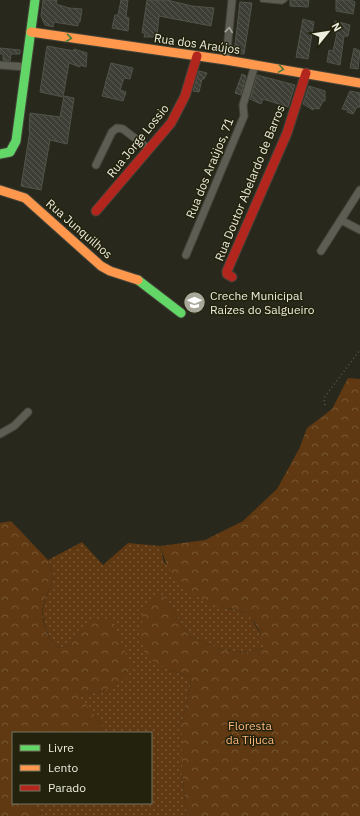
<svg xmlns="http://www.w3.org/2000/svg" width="360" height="816" viewBox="0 0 360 816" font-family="'IBM Plex Sans',sans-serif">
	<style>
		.grass { fill: url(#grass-dots) }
		.forest { fill: url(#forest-crowns) }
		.building { fill: url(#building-back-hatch); stroke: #51544a }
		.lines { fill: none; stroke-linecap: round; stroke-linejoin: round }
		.lane-casing { stroke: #44443a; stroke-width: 5.5 }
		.street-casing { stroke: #44443a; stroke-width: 9 }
		.fast-casing { stroke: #44443a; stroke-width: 11 }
		.slow-casing { stroke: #44443a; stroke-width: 11 }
		.jam-casing { stroke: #44443a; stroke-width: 11 }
		.path { stroke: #58584f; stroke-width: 1.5; stroke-dasharray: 1 3; stroke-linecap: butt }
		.lane { stroke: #5d5d53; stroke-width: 3.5 }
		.street { stroke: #5d5d53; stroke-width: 7 }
		.fast { stroke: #63d668; stroke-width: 9 }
		.slow { stroke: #ff974d; stroke-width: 9 }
		.jam { stroke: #b3261e; stroke-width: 9 }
		.oneway { stroke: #a5a59a }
		.oneway2 { stroke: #437c3a }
		.labels { text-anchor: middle; stroke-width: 3; stroke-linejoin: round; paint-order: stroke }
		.street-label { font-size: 12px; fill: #edede0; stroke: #23230d }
		.poi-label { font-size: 12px; fill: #edede0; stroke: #23230d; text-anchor: start }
		.park-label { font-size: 12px; fill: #feb67c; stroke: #23230d }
	</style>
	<defs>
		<pattern id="grass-dots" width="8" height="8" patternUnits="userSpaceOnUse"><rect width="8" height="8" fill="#603912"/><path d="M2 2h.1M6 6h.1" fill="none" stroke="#775634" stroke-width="1.8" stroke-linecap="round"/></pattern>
		<pattern id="forest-crowns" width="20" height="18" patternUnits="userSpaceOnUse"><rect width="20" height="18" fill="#603912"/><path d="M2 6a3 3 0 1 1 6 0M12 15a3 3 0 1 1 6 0" fill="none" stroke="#775634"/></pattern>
		<pattern id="building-back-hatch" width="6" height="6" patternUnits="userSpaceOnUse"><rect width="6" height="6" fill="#3d3f36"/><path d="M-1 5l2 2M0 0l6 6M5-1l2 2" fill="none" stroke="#595b53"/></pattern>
	</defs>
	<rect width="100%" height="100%" fill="#28281c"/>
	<!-- grass -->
	<path class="grass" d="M 82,542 L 103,565 L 128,543 L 160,546 L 164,562 L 215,606 L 238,610 L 250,616 L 263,638 L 263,648 L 245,653 L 220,649 L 189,636 L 164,596 L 168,670 L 189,676 L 191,683 L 182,724 L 182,771 L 185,802 L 188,816 L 44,816 L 27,803 L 151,803 L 151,733 L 106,733 L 100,722 L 78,696 L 106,690 L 78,631 L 71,644 L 60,648 L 52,644 C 39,613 40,609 54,579 L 48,560 Z"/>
	<!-- forest -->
	<g class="forest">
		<path d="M 348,378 L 360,379 L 360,816 L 188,816 L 185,802 L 182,771 L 182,724 L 191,683 L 189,676 L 168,670 L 145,656 L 141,636 L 143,611 L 153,596 L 164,596 L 189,636 L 220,649 L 245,653 L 263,648 C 263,632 253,614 237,610 C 229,607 220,609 213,605 C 184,591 169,577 160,546 L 205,540 L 243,521 L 277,489 L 299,449 L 307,428 L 332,409 Z"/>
		<path d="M 11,521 L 48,560 L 54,579 C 40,609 38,613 52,644 L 60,648 L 71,644 L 78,631 L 89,621 L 105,619 L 114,623 L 131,667 L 126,679 L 106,690 L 79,696 L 100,722 L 106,733 L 13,733 L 13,803 L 27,803 L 44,816 L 0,816 L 0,523 Z"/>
	</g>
	<!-- building -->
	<g class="building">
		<polygon points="43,0 57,0 56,4 69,8 82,9 80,22 78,22 78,26 54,22 53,27 45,25 41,16"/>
		<polygon points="121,0 128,0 126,17 129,18 128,31 112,28 115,15 118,15"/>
		<polygon points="147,0 167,0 192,6 214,8 211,26 159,16 157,37 144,37 145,33 142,33"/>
		<polygon points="290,0 309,0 308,7 290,6"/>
		<polygon points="336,0 351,0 355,2 353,14 336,11"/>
		<polygon points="240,2 252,3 244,54 234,53"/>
		<polygon points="303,19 314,22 308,59 296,57"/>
		<polygon points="335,21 350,25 348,36 344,36 340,65 327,62 329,50 333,51 337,33 334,33"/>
		<polygon points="47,46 74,51 74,49 87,53 86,67 80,65 80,67 69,63 63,97 40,92"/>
		<polygon points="0,48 20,50 20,54 11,54 10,61 3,60 3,54 0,54"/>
		<polygon points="354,48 360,51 358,69 350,68"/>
		<polygon points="111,63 133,68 130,79 124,78 120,90 126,92 123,101 102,96"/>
		<polygon points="199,71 207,73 204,79 202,79 199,92 193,91"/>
		<polygon points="242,74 246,76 241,95 235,93"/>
		<polygon points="257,75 295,85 288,107 263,99 261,104 250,99"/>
		<polygon points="309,86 325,91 325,101 323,101 319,109 314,108 313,110 303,104"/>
		<polygon points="350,91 360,93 360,107 357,107 353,114 347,112 348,110 342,109"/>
		<polygon points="64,96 74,98 67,144 50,140 41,190 21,186 30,131 29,131 30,113 60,117"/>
	</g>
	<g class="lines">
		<defs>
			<polyline id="lane" points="262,0 282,2 285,0"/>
			<g id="street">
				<polyline points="226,60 232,0"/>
				<polyline points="0,65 26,67"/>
				<polyline points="96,165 112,132 117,128 123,129 149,149"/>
				<polyline points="341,220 360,230"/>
				<polyline points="321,251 360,190"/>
				<polyline points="186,255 244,116 243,105 255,65"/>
				<polyline points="0,434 14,426 28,412"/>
			</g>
			<g id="fast">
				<polyline points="0,154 10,152 16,141 35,0"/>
				<polyline points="138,280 181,313"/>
			</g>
			<g id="slow">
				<polyline points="31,32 226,60 360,83"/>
				<polyline points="0,190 25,198 101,266 110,271 138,280"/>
			</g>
			<g id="jam">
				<polyline points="96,211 171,123 185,96 197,56"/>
				<polyline points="232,277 227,274 227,271 287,133 306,73"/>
			</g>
		</defs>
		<!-- lane casing -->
		<use href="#lane" class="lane-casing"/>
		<!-- street casing -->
		<use href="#street" class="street-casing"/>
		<!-- fast casing -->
		<use href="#fast" class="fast-casing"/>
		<!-- slow casing -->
		<use href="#slow" class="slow-casing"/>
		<!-- jam casing -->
		<use href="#jam" class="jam-casing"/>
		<!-- path -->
		<polyline class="path" points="325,405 324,398 360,350"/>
		<!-- lane -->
		<use href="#lane" class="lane"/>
		<!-- street -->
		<use href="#street" class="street"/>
		<!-- fast -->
		<use href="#fast" class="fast"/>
		<!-- slow -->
		<use href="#slow" class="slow"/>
		<!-- jam -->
		<use href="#jam" class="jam"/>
	</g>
	<!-- one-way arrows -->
	<defs><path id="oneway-chevron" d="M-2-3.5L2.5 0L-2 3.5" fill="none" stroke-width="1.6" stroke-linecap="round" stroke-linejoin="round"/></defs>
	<use class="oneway" href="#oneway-chevron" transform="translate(229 30) rotate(-84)"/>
	<g class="oneway2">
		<use href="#oneway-chevron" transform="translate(69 38) rotate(8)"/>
		<use href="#oneway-chevron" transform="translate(281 69) rotate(9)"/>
	</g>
	<!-- icons -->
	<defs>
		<symbol id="school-disc" viewBox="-11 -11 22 22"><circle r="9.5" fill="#a8a89b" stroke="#23230d"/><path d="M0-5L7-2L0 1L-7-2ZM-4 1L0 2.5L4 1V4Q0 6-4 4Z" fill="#fff"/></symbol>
	</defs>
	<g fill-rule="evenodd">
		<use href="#school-disc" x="182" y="290" width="25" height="25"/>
	</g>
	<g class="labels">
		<!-- street labels -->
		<g class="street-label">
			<text transform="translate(197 44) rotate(8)" y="4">Rua dos Araújos</text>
			<text transform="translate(138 141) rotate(-51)" y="4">Rua Jorge Lossio</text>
			<text transform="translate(210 168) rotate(-68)" y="4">Rua dos Araújos, 71</text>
			<text transform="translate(250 183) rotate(-68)" y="4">Rua Doutor Abelardo de Barros</text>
			<text transform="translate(79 229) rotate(41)" y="4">Rua Junquilhos</text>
		</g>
		<!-- poi labels -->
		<g class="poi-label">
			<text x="210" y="300">Creche Municipal<tspan x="210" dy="14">Raízes do Salgueiro</tspan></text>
		</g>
		<!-- park labels -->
		<g class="park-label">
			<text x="250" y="730">Floresta<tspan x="250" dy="14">da Tijuca</tspan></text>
		</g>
	</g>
	<!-- legend -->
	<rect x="12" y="732" width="140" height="72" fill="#23230d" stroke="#747461"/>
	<rect x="20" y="745" width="20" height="6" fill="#63d668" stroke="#747461"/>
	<text x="48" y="752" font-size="12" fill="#edede0">Livre</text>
	<rect x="20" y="765" width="20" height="6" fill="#ff974d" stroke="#747461"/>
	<text x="48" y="772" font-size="12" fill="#edede0">Lento</text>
	<rect x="20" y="785" width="20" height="6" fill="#b3261e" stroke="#747461"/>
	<text x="48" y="792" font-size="12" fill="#edede0">Parado</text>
	<!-- north arrow -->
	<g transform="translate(328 32) rotate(60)" stroke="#23230d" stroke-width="3" paint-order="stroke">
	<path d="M0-3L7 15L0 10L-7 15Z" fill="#edede0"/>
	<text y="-6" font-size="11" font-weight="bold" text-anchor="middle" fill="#edede0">N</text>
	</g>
</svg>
